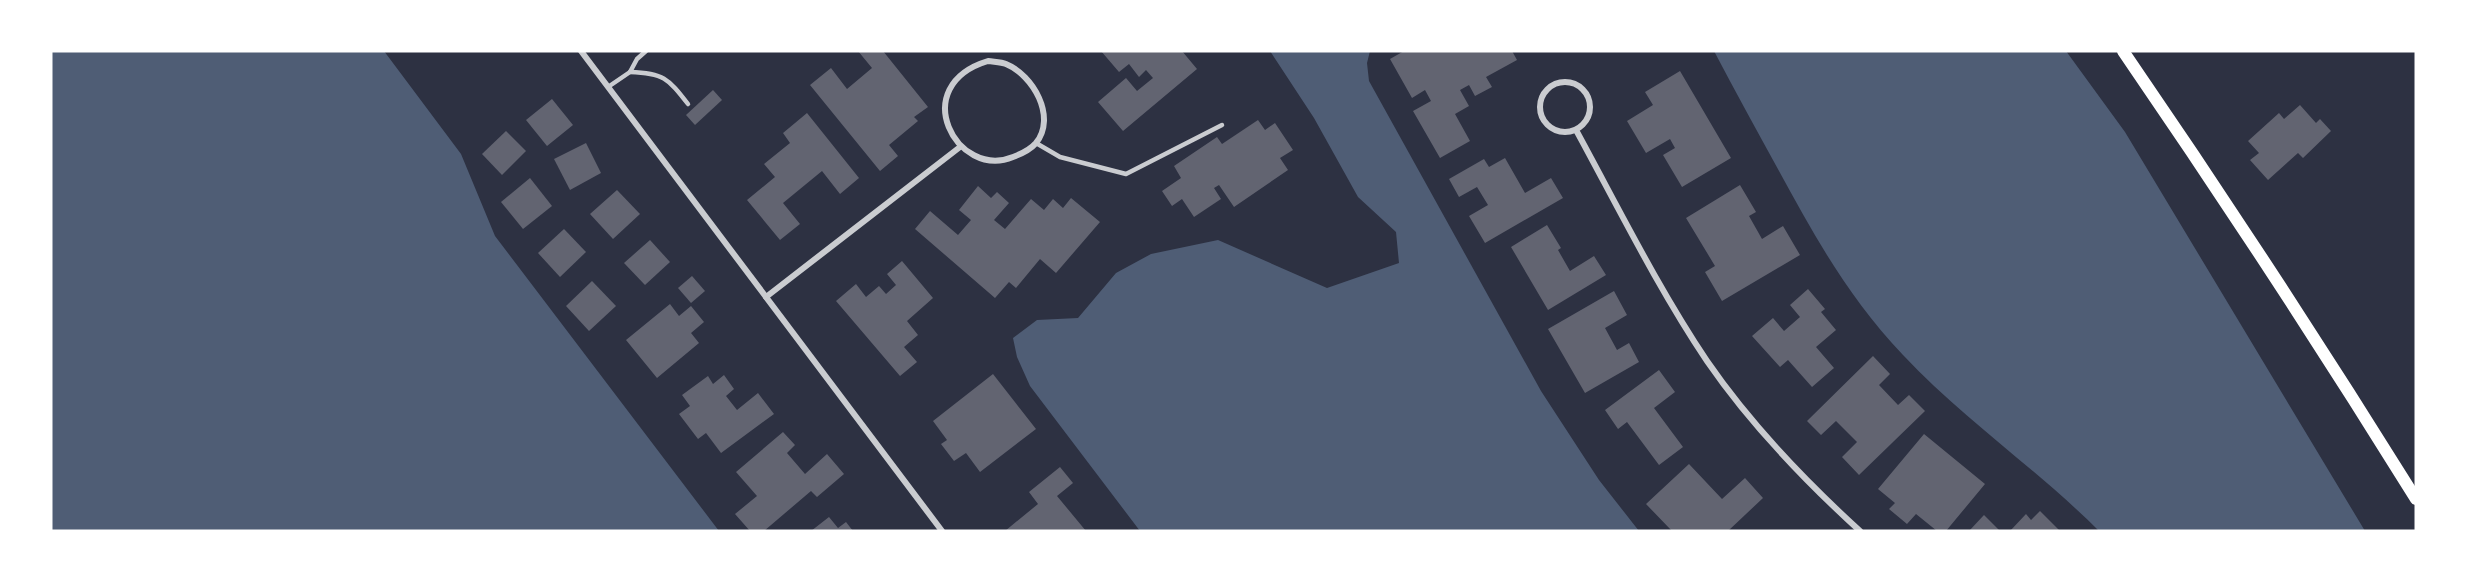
<svg xmlns="http://www.w3.org/2000/svg" width="2467" height="582" viewBox="0 0 2467 582" font-family="Georgia,serif">
	<style>
		.water { fill: #4f5d75 }
		.building { fill: #626471 }
		.lines { fill: none; stroke-linecap: round; stroke-linejoin: round }
		.service { stroke: #caccd0; stroke-width: 4.5 }
		.minor { stroke: #caccd0; stroke-width: 6 }
		.secondary { stroke: #fff; stroke-width: 12 }
	</style>
	<rect width="100%" height="100%" fill="#2d3142"/>
	<!-- water -->
	<g class="water">
		<polygon points="51,51 384,51 461,154 495,236 719,531 51,531"/>
		<polygon points="1270,51 1370,51 1367,63 1369,81 1541,391 1599,480 1639,531 1140,531 1030,386 1017,357 1013,338 1037,320 1078,318 1116,273 1151,254 1218,240 1327,288 1399,263 1396,232 1358,197 1314,118"/>
		<path d="M 1714,51 L 2066,51 L 2125,132 L 2365,531 L 2099,531 C 2037,469 1963,419 1903,355 C 1849,298 1816,239 1779,171 C 1757,131 1735,91 1714,51 Z"/>
	</g>
	<!-- building -->
	<g class="building">
		<polygon points="858,51 883,51 928,107 914,117 918,121 889,145 898,156 880,171 810,85 831,68 847,89 872,68"/>
		<polygon points="1101,51 1182,51 1197,69 1123,131 1098,102 1126,78 1137,91 1153,78 1146,70 1139,77 1129,64 1119,72"/>
		<polygon points="1404,51 1512,51 1517,60 1486,77 1492,87 1475,96 1469,85 1460,90 1469,106 1455,114 1470,141 1440,158 1413,111 1431,101 1425,90 1412,98 1390,59"/>
		<polygon points="1680,71 1731,158 1682,187 1663,155 1675,148 1670,139 1646,153 1627,121 1653,105 1645,92"/>
		<polygon points="713,90 722,100 695,125 686,115"/>
		<polygon points="552,99 573,125 547,146 526,120"/>
		<polygon points="2300,105 2316,123 2320,119 2331,131 2303,158 2298,153 2268,180 2250,160 2259,153 2248,141 2279,113 2284,119"/>
		<polygon points="807,113 859,178 840,194 822,171 783,203 800,224 780,240 747,200 775,177 764,164 790,143 783,133"/>
		<polygon points="1258,120 1265,130 1275,123 1293,150 1280,158 1288,170 1234,207 1219,185 1214,188 1221,199 1194,217 1182,199 1172,206 1162,191 1181,178 1174,166 1217,137 1222,144"/>
		<polygon points="506,131 526,151 502,175 482,154"/>
		<polygon points="586,143 601,173 570,190 554,159"/>
		<polygon points="1505,158 1525,193 1551,178 1563,198 1485,243 1469,216 1488,205 1477,187 1459,197 1449,179 1484,159 1489,167"/>
		<polygon points="530,178 552,206 523,229 501,202"/>
		<polygon points="1740,185 1756,212 1749,216 1762,239 1783,226 1800,255 1722,301 1705,272 1715,266 1686,218"/>
		<polygon points="978,186 991,198 997,192 1009,203 994,220 1005,229 1031,199 1044,210 1053,199 1063,208 1071,198 1100,222 1056,273 1040,259 1016,288 1009,282 995,298 915,229 930,211 958,235 971,220 959,210"/>
		<polygon points="617,190 640,214 613,239 590,214"/>
		<polygon points="1547,225 1561,248 1558,250 1570,271 1594,256 1606,275 1548,310 1511,247"/>
		<polygon points="564,229 586,252 560,277 538,253"/>
		<polygon points="650,240 670,262 645,285 624,263"/>
		<polygon points="902,261 933,298 907,321 918,335 904,347 917,362 900,376 836,301 856,284 866,297 879,286 886,294 896,285 887,274"/>
		<polygon points="692,276 705,291 691,303 678,288"/>
		<polygon points="592,281 616,306 589,331 566,306"/>
		<polygon points="1808,289 1825,309 1821,312 1836,330 1816,347 1834,368 1812,387 1788,360 1780,367 1752,336 1773,318 1784,331 1800,317 1790,305"/>
		<polygon points="1614,291 1627,315 1605,328 1617,350 1629,343 1639,362 1585,393 1548,329"/>
		<polygon points="670,304 679,316 691,306 704,322 691,333 699,343 657,378 626,340"/>
		<polygon points="1873,356 1890,374 1879,385 1898,405 1909,395 1925,411 1859,475 1842,457 1857,442 1836,421 1821,435 1807,421"/>
		<polygon points="1659,370 1675,392 1654,408 1683,447 1659,465 1627,422 1618,429 1605,410"/>
		<polygon points="993,374 1036,429 980,472 966,453 954,461 941,444 947,440 933,421"/>
		<polygon points="724,375 734,389 726,396 737,410 758,393 774,414 721,453 706,433 698,439 679,414 690,406 682,395 708,376 713,384"/>
		<polygon points="783,432 795,445 787,453 805,474 827,454 844,474 817,497 811,491 764,531 750,531 735,514 757,496 736,472"/>
		<polygon points="1924,434 1985,484 1946,531 1937,531 1916,514 1907,524 1889,509 1895,503 1878,489"/>
		<polygon points="1689,464 1722,499 1745,478 1763,498 1728,531 1672,531 1646,504"/>
		<polygon points="1060,467 1073,483 1057,496 1086,531 1005,531 1038,504 1029,492"/>
		<polygon points="2040,511 2060,531 2010,531 2026,514 2031,520"/>
		<polygon points="1984,515 2000,531 1969,531"/>
		<polygon points="829,517 838,528 846,522 853,531 811,531"/>
	</g>
	<g class="lines">
		<!-- service -->
		<g class="service">
			<path d="M 630,72 C 663,73 668,78 688,104"/>
			<polyline points="608,87 630,72 637,59 646,51"/>
			<polyline points="1036,143 1060,157 1126,174 1222,125"/>
		</g>
		<!-- minor -->
		<g class="minor">
			<polyline points="581,51 942,531"/>
			<path d="M 988,61 C 994,62 1001,62 1006,64 C 1033,75 1057,117 1036,143 C 1030,150 1021,154 1013,157 C 957,180 906,86 988,61 Z"/>
			<circle cx="1565" cy="107" r="25"/>
			<path d="M 1576,130 C 1618,207 1658,288 1707,361 C 1751,425 1803,479 1860,531"/>
			<polyline points="766,297 960,147"/>
		</g>
		<!-- secondary -->
		<path class="secondary" d="M 2123,51 C 2224,198 2322,348 2416,499"/>
	</g>
	<!-- border -->
	<rect width="2467" height="582" fill="none" stroke="#ffffff" stroke-width="105"/>
</svg>
